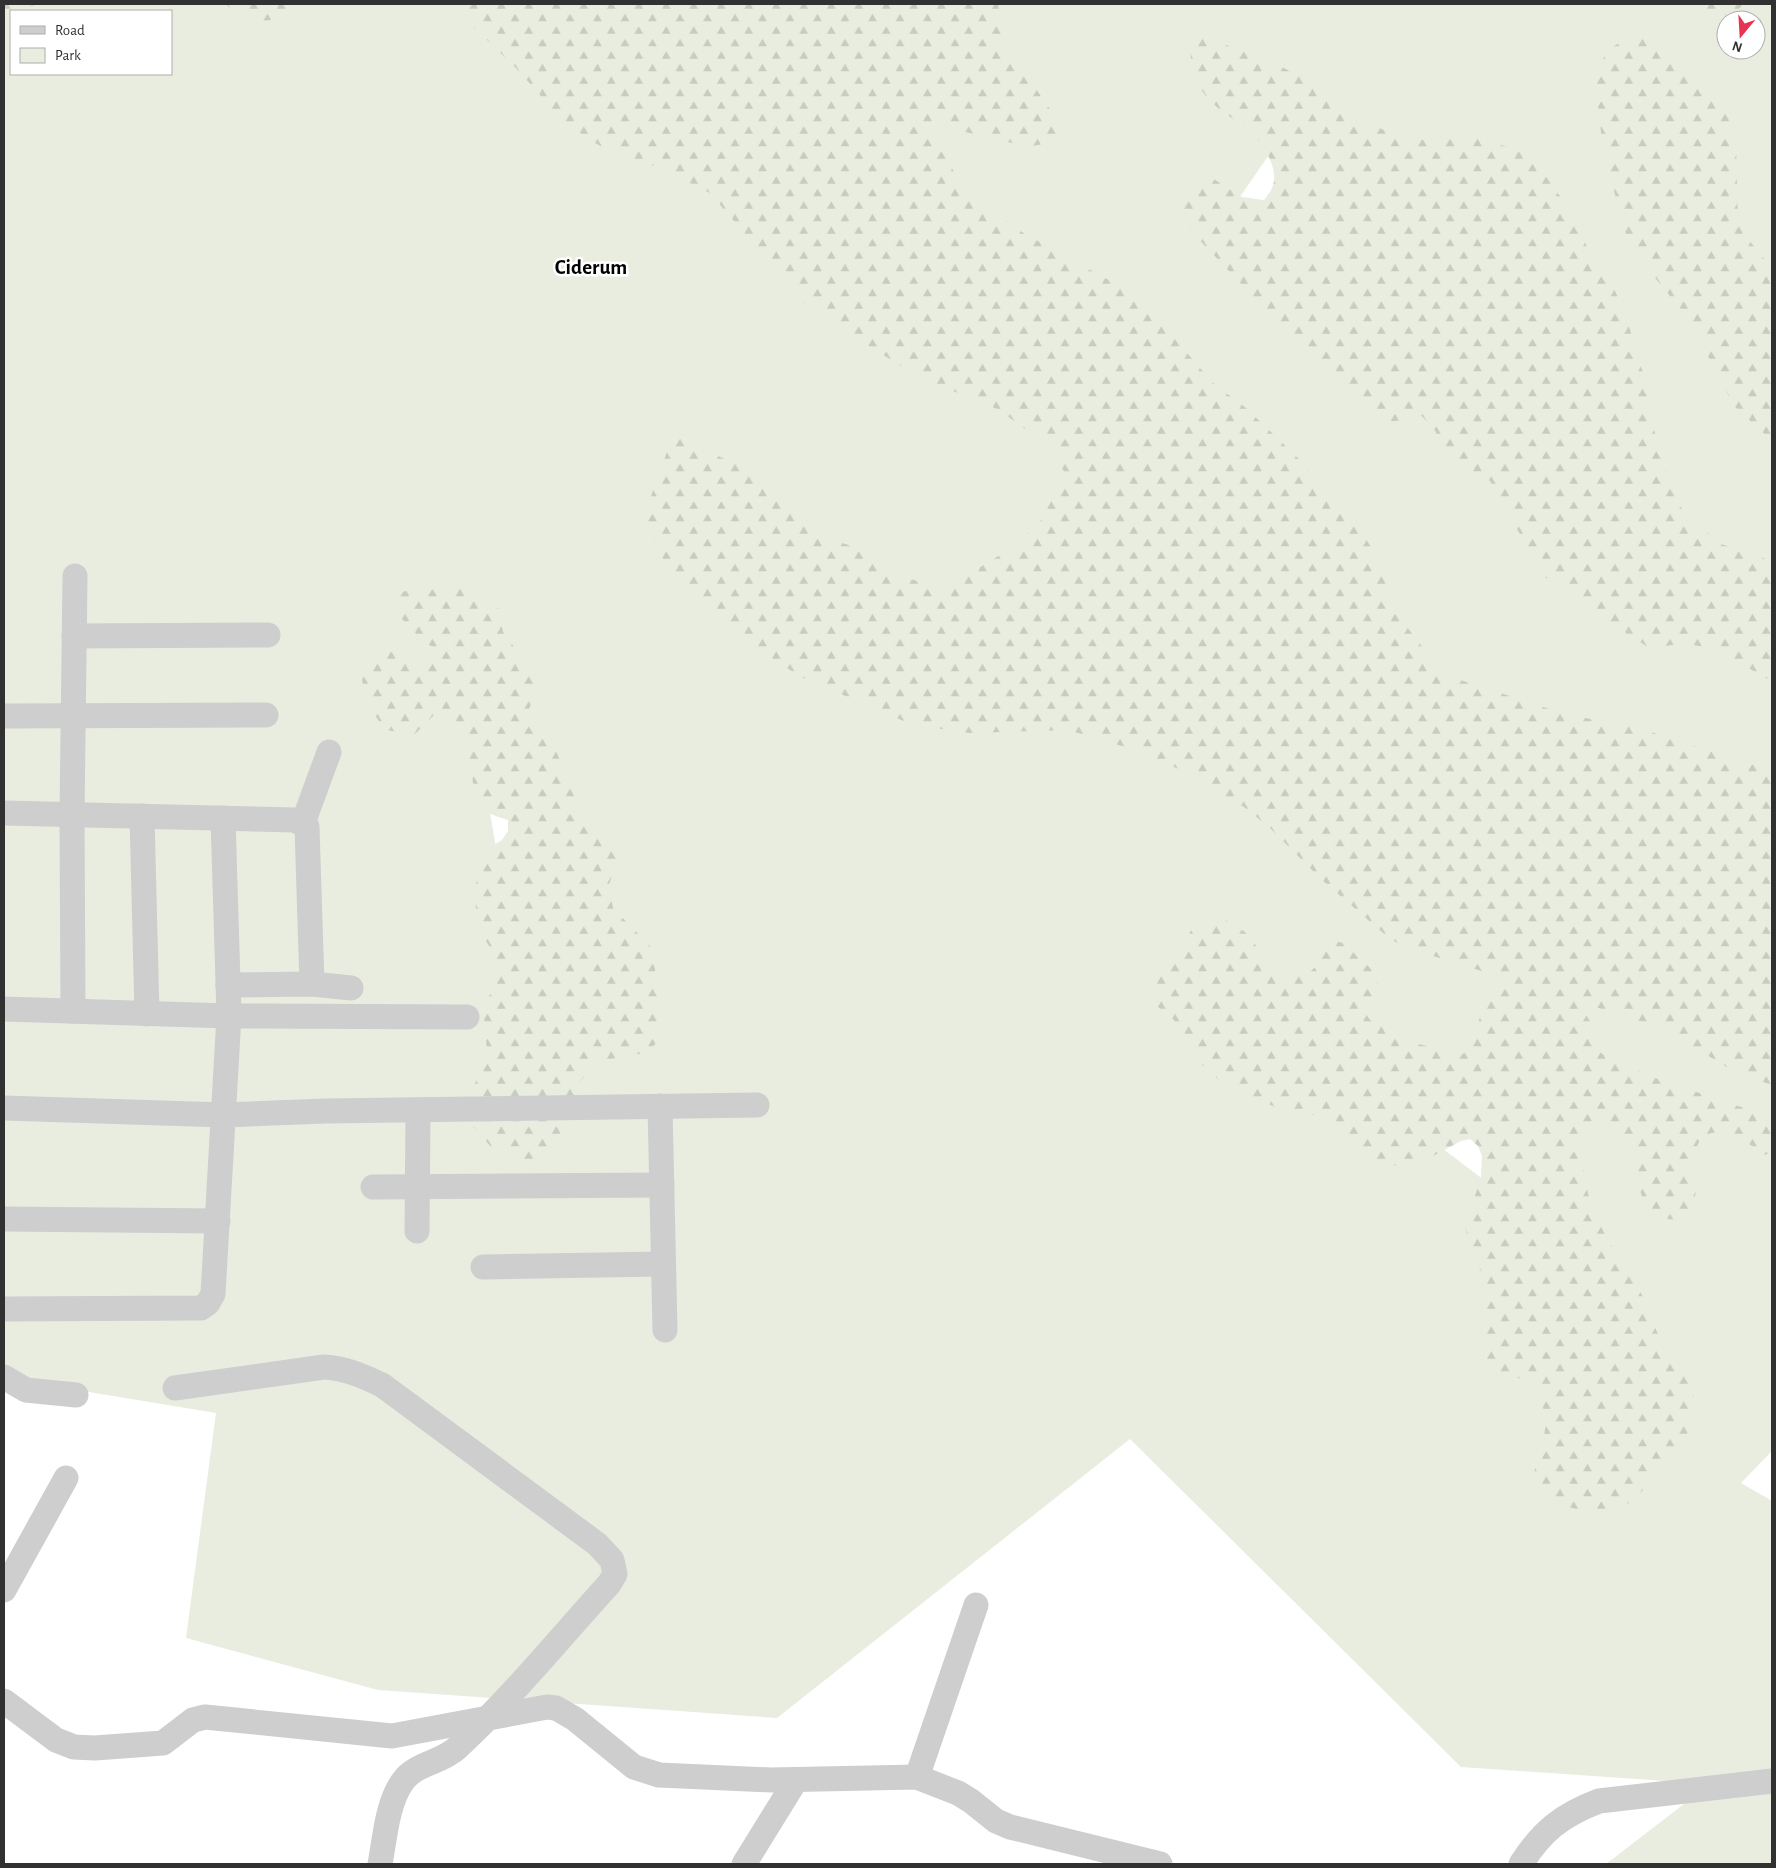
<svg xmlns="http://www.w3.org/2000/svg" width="1776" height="1868" viewBox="0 0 1776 1868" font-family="'Alegreya Sans',sans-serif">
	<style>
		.green { fill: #e8eddf; fill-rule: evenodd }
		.forest { fill: url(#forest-firs) }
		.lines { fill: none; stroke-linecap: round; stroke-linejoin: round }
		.minor { stroke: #cecece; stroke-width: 25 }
		.labels { text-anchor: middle; stroke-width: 5; stroke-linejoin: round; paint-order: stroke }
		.quarter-label { font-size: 21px; font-weight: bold; fill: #000; stroke: #fff }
	</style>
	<defs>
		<pattern id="forest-firs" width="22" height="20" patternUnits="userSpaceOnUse" patternTransform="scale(1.25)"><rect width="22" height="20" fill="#e8eddf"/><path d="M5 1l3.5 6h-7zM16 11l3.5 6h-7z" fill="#c7ccc0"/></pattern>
	</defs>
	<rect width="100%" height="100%" fill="#fff"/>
	<!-- green -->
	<g class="green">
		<path d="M 4,4 L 524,4 L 1097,415 L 1153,724 L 1772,1057 L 1772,1451 L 1741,1483 L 1772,1501 L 1772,1864 L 1606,1864 L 1710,1784 L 1461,1767 L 1130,1439 L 777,1718 L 378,1690 L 186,1638 L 216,1413 L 4,1378 ZM 11,11 L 171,11 L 171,74 L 11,74 ZM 480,754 L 606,1006 L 521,995 ZM 1296,1037 L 1512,1121 L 1501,1193 Z"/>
		<path d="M 973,4 L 1772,4 L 1772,593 L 1642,541 L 1304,105 L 1225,218 L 1772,651 L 1772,809 L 1455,709 L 928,205 L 905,124 ZM 1726,20 L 1756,20 L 1756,50 L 1726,50 Z"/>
	</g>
	<!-- forest -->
	<g class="forest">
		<polygon points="4,4 36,4 28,8 11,11 9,14 4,13"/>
		<path d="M 225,4 L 308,4 C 274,23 258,29 225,4 Z"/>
		<path d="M 450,4 L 998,4 L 1004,43 L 1056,118 L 1058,132 L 1053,142 L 1028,147 L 940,126 L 935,136 L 963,189 L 971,196 L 1025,234 L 1116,284 L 1162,324 L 1213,383 L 1246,408 L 1298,458 L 1349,520 L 1360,529 L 1375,554 L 1397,614 L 1440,670 L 1451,677 L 1565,714 L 1642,729 L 1772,771 L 1772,1085 L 1735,1072 L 1662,1028 L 1573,1000 L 1581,1007 L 1593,1026 L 1593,1041 L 1601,1053 L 1655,1078 L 1747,1109 L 1772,1125 L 1772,1152 L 1765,1155 C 1741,1137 1699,1112 1693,1162 C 1692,1173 1698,1186 1695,1196 C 1694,1203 1686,1215 1680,1218 C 1671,1222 1659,1216 1650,1214 C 1635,1193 1641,1163 1627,1143 C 1619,1134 1605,1126 1595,1119 C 1581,1126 1583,1136 1583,1150 C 1582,1213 1613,1244 1642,1295 C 1650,1309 1653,1326 1661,1340 C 1672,1358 1686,1369 1693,1391 C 1696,1403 1695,1417 1690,1428 C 1680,1450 1637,1503 1615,1512 C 1602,1518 1550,1504 1539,1494 C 1525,1481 1544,1445 1545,1429 C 1546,1421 1543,1403 1539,1396 C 1523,1369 1505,1382 1487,1363 L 1485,1282 L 1465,1228 L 1481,1177 L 1482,1156 L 1478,1146 L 1470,1139 L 1461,1141 L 1420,1163 L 1388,1166 L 1368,1155 L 1333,1119 L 1278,1108 L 1228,1088 L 1200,1063 L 1184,1044 L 1174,1020 L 1157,1006 L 1150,985 L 1155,975 L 1182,949 L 1191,930 L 1198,924 L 1215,918 L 1224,919 L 1245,932 L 1274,968 L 1289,975 L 1308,974 L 1315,967 L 1322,947 L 1327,939 L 1343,943 L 1378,975 L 1377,991 L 1366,1014 L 1370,1020 L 1415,1043 L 1461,1055 L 1469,1050 L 1482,1011 L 1504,978 L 1407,948 L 1390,939 L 1322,880 L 1269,827 L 1244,807 L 1201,785 L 1190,774 L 1135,750 L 1068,730 L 969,733 L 913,725 L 801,677 L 759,650 L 692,599 L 670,572 L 649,531 L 647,514 L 650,499 L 667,452 L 677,437 L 742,467 L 817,535 L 855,547 L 901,576 L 943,589 L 1012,548 L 1042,519 L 1065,473 L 1048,445 L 997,409 L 919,377 L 833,324 L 801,300 L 710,193 L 657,167 L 604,148 L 585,137 L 557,114 L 515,67 Z"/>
		<path d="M 1691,4 L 1744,4 C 1727,22 1710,16 1691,4 Z"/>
		<polygon points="1632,34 1667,51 1698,78 1729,118 1736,144 1738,221 1743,233 1772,268 1772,441 1734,406 1688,318 1629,246 1603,150 1596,88 1602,60 1610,49"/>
		<path d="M 1201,35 L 1278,65 L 1320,87 L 1344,113 L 1375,127 L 1421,140 L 1474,137 L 1522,151 L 1533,158 L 1579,223 L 1589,254 L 1615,291 L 1625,313 L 1643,373 L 1654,430 L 1672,490 L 1684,513 L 1721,544 L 1772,561 L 1772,681 C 1748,669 1721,649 1694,645 C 1679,642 1665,646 1651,649 L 1582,605 L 1559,584 L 1544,577 L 1490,481 L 1434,450 L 1436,432 L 1422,416 L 1390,422 L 1351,386 L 1324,367 L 1276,321 L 1193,233 L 1185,219 L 1181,202 L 1188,189 L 1212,178 L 1242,197 L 1264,200 C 1275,187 1277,178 1271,162 C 1255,121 1219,119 1201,89 C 1193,75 1190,57 1189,41 Z"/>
		<path d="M 459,588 L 475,593 L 499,609 L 503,632 L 534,674 L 536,692 L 529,709 L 530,717 L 538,732 L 556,751 L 572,787 L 577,810 L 618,855 L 609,885 L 613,908 L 654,950 L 656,990 L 661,1005 L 658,1042 L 645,1053 L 594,1062 L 579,1084 L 566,1122 L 554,1145 L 533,1161 L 523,1161 L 492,1148 L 470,1123 L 468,1102 L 487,1052 L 484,1018 L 477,1008 L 497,988 L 495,955 L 477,927 L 475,893 L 478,870 L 487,849 L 502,840 L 508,831 L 508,820 C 499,817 483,813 478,804 C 470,786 471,727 453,719 C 448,717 440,716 434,715 L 415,734 L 385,730 L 366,702 L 362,679 L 376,653 L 385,650 L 418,661 L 435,660 L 435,649 C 419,637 402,624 394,605 L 397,595 L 405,591 Z"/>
	</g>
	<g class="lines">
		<!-- minor -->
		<g class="minor">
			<polyline points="74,636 268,635"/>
			<polyline points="4,716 266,715"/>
			<polyline points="4,813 295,820 307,827 312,984"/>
			<polyline points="142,816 147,1014"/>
			<polyline points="303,823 329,752"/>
			<polyline points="228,985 312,984 351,988"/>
			<polyline points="4,1009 229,1016 467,1017"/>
			<polyline points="73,1011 72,815 75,576"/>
			<polyline points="660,1106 665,1330"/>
			<polyline points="4,1108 225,1115 325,1111 757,1105"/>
			<polyline points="373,1187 662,1185"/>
			<polyline points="4,1219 218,1221"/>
			<polyline points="417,1231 418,1110"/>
			<polyline points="483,1267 663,1264"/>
			<polyline points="4,1309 201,1308 208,1303 213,1294 229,1016 223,818"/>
			<polyline points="4,1377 26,1390 76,1395"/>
			<path d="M 175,1388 L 324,1367 C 345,1368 363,1376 382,1385 L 597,1544 L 612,1560 L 615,1574 L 609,1584 C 559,1639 512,1697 457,1748 C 441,1763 416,1763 403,1781 C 387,1803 385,1838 380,1864"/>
			<polyline points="4,1590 66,1478"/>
			<polyline points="4,1701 56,1740 74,1747 95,1748 163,1743 193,1720 205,1717 392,1736 547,1707 556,1708 575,1719 634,1767 659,1775 771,1780 917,1777 958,1793 971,1801 996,1821 1010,1827 1160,1864"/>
			<polyline points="917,1777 976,1605"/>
			<polyline points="744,1864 796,1780"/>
			<path d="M 1521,1864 C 1542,1831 1562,1815 1599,1801 L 1772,1781"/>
		</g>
	</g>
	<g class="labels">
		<!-- quarter labels -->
		<g class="quarter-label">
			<text x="591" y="274">Ciderum</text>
		</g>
	</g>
	<!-- border -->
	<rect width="1776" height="1868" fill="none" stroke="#313131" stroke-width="10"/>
	<!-- legend -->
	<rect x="10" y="10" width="162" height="65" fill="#ffffff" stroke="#adadad"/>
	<rect x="20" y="26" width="25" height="8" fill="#cecece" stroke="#adadad"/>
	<text x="55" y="35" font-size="15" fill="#313131">Road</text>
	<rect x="20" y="48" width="25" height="15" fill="#e8eddf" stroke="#adadad"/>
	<text x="55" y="60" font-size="15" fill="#313131">Park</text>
	<!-- north arrow -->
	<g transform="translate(1741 35) rotate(198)"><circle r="24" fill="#ffffff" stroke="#adadad"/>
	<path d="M0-4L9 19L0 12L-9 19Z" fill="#e73352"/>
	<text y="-8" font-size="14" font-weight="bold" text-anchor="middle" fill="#313131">N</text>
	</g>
</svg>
